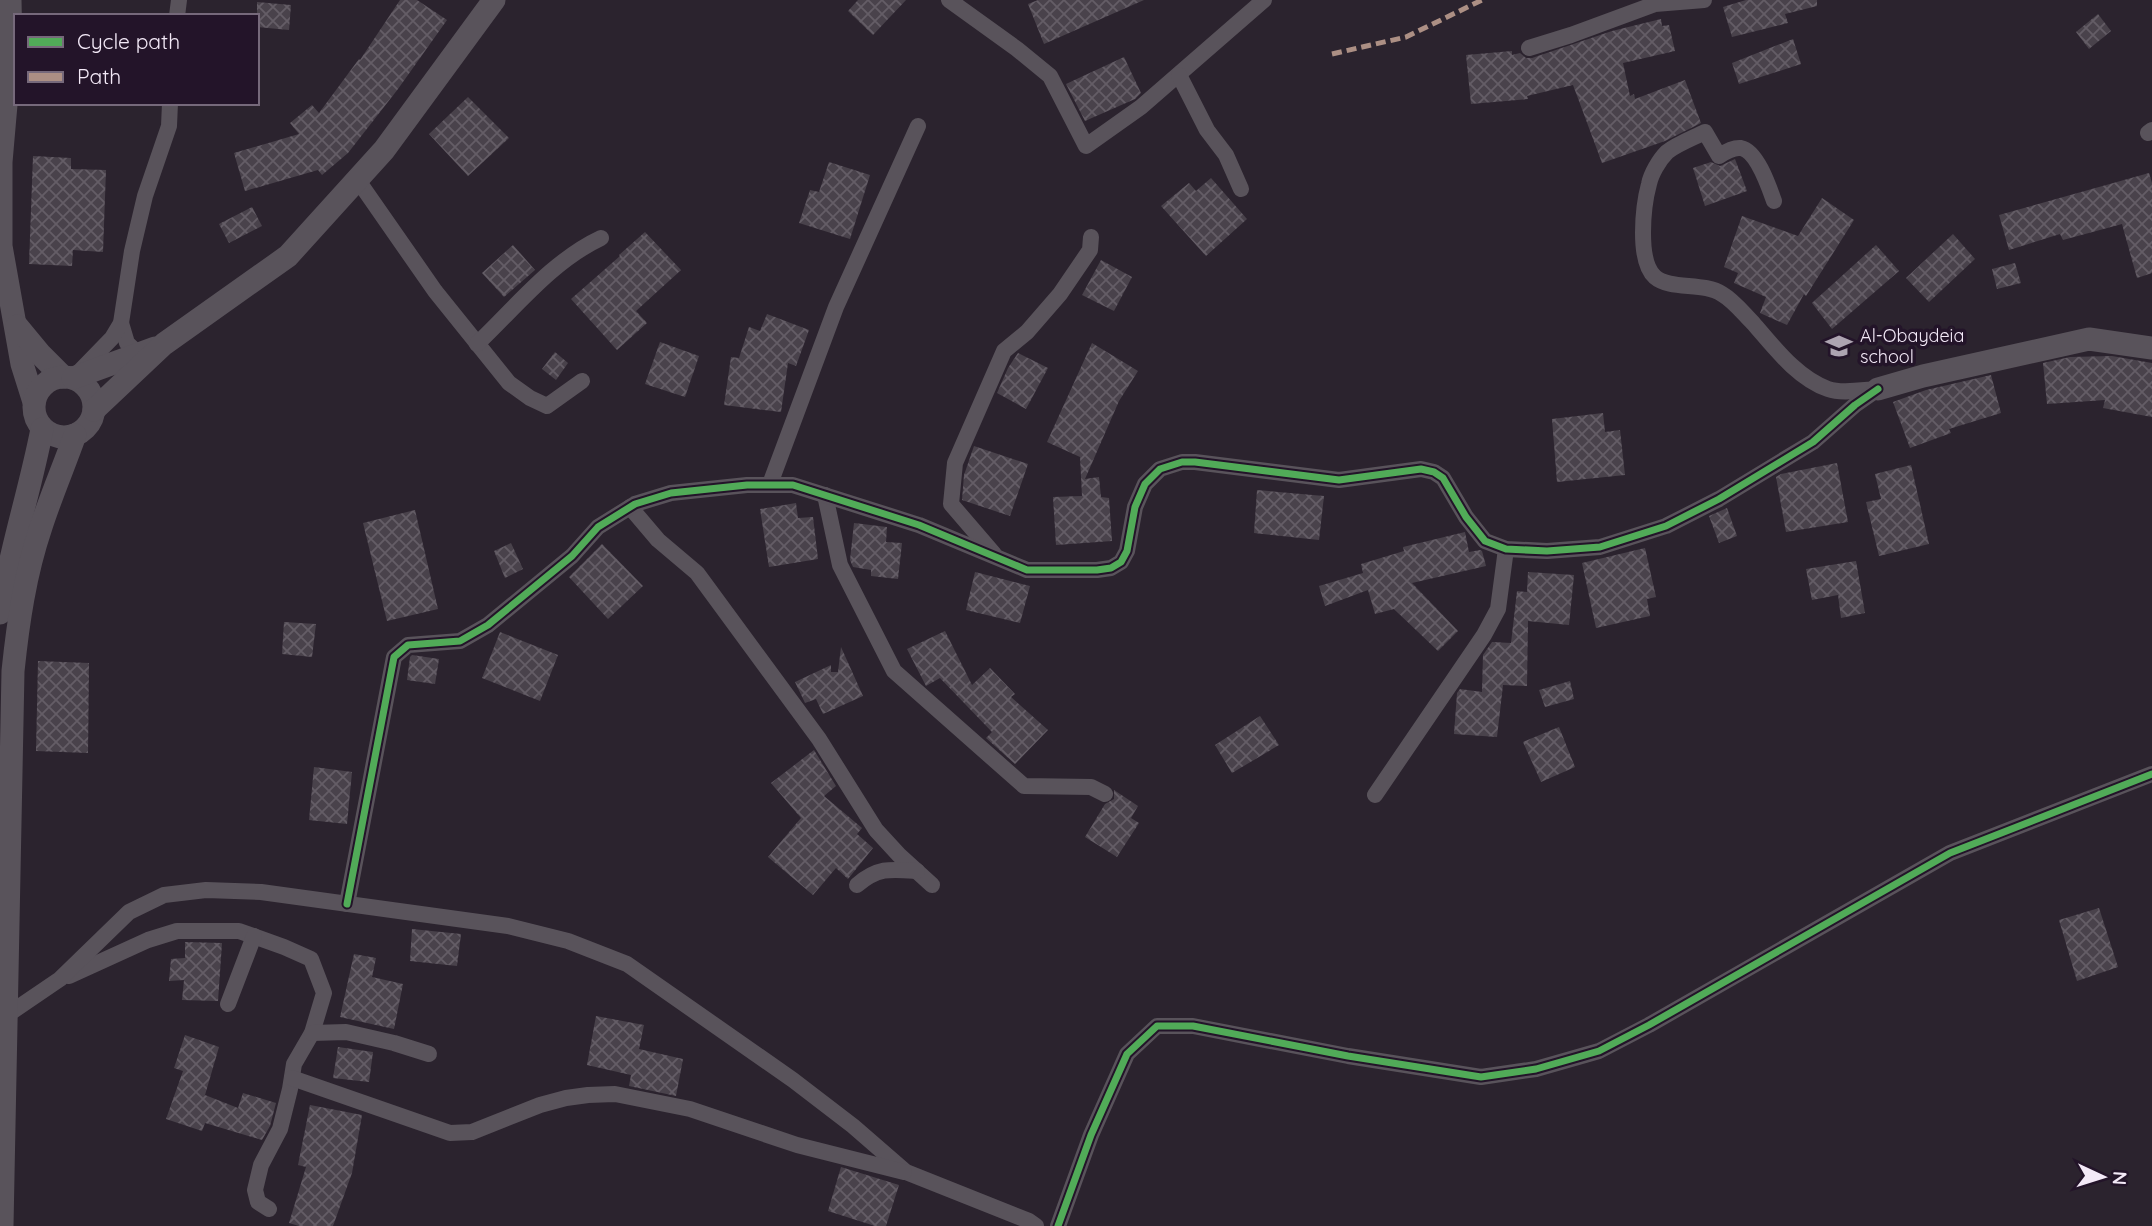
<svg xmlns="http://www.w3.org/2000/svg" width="2152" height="1226" viewBox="0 0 2152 1226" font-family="Quicksand,sans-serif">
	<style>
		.building { fill: url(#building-cross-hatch) }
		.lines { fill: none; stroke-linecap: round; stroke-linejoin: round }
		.street { stroke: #59535b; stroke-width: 16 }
		.secondary { stroke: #59535b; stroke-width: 23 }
		.quiet { stroke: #ac8f84; stroke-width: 5; stroke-dasharray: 10 5; stroke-linecap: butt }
		.cycleway-casing { stroke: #231429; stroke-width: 11 }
		.cycleway { stroke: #51ab58; stroke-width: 7 }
		.labels { text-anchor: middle; stroke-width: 7; stroke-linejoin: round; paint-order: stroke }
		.poi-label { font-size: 18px; fill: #f3e9f7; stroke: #231429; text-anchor: start }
	</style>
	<defs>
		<pattern id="building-cross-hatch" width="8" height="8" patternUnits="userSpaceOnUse" patternTransform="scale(1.75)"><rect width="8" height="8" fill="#49424b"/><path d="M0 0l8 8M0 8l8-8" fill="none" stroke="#645d66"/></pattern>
	</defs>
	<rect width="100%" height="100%" fill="#2b232e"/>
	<!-- building -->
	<g class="building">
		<polygon points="400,0 417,0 447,20 398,89 348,153 322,175 318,170 245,191 234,153 299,134 290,123 312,105 319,113 359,59 360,60"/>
		<polygon points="858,0 906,0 873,35 848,11"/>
		<polygon points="1038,0 1144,0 1044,44 1028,4"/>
		<polygon points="1746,0 1817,0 1817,6 1785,14 1788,23 1732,37 1723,7"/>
		<polygon points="257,2 291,5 289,30 257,27"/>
		<polygon points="2098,14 2111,31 2089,49 2076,32"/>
		<polygon points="1661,19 1662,26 1669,25 1675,51 1623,63 1630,96 1634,94 1635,99 1685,80 1701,123 1665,141 1602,163 1573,85 1527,96 1528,99 1471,104 1466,55 1512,51 1512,55 1520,53 1526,58 1532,58 1612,31"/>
		<polygon points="1793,39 1801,64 1739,84 1732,63"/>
		<polygon points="1124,57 1141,93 1135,99 1085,121 1066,84"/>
		<polygon points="468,97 509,138 468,176 429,134"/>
		<polygon points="33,156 71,158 71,169 106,170 103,252 73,250 72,266 29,264"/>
		<polygon points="1735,159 1747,191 1705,206 1693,168 1711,162 1720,166"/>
		<polygon points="829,162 870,175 850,239 799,223 810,190 819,192"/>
		<polygon points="2149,173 2152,183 2152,273 2137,278 2122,224 2063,240 2060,234 2009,250 1999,215"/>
		<polygon points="1211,178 1247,219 1206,256 1161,206 1189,183 1196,191"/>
		<polygon points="1822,198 1854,220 1806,296 1804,294 1787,325 1760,313 1766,297 1734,283 1738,273 1724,267 1742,216 1798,236"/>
		<polygon points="252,207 262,226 229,243 219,224"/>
		<polygon points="645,232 681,270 636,311 647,323 617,350 571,299 620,256 619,255"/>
		<polygon points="1953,234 1975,259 1929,302 1906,278"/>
		<polygon points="513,245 535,270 504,297 482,273"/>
		<polygon points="1876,245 1899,271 1832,329 1812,303"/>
		<polygon points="1101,260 1132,277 1114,311 1082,295"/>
		<polygon points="2015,263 2021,283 1997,289 1992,269"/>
		<polygon points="767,314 809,330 796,366 788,363 781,412 724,405 731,357 739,358 749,327 760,331"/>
		<polygon points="660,342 699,356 685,397 645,384"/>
		<polygon points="1092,343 1138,371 1119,401 1085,479 1099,477 1101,497 1109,498 1112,541 1056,545 1053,497 1082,496 1080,457 1047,442"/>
		<polygon points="555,352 568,363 556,380 542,369"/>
		<polygon points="1018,353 1048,368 1026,409 997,393 1008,368"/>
		<polygon points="2112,356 2152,363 2152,417 2103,408 2105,400 2047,404 2043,363 2070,357"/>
		<polygon points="1991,375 2001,413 1949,429 1951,433 1910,448 1893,402 1926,390"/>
		<polygon points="1603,413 1605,432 1620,430 1625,475 1557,482 1552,419"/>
		<polygon points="974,446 1028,464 1010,516 962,500 964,475"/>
		<polygon points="1837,463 1848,522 1786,532 1776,477 1781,474"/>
		<polygon points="1911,465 1929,544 1879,556 1866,502 1881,499 1875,474"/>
		<polygon points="1257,490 1324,496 1319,540 1254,533"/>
		<polygon points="796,503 798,518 813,517 818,559 769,567 760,509"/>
		<polygon points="1727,508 1737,536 1719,543 1709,516"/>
		<polygon points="415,510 438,609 387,621 363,523"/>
		<polygon points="854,523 887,527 886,542 902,543 898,579 871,576 871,570 853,567 850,560"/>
		<polygon points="1465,532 1469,552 1480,550 1482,551 1486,566 1412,583 1458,631 1438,651 1394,609 1375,614 1368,590 1325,606 1319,586 1363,573 1361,564 1404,551 1403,547"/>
		<polygon points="511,543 523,569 505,578 494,551"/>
		<polygon points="602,544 643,586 608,619 569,577"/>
		<polygon points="1645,548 1656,597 1647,599 1650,616 1596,628 1582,563"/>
		<polygon points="1856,561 1865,613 1841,618 1838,595 1812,600 1806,569"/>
		<polygon points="975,572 1030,586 1020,623 966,610"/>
		<polygon points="1528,572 1574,575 1569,625 1528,621 1527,686 1503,685 1497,737 1454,734 1457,693 1460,689 1482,692 1483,655 1492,642 1511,643 1517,591 1527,592"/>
		<polygon points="284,622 316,624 312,657 282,654"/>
		<polygon points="945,631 972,685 990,668 1015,694 1011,697 1048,730 1015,764 986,738 992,732 940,678 926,686 925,684 907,649"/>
		<polygon points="500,632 558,655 540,701 482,678"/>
		<polygon points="841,647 863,696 823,714 816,699 805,703 795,682 831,665 831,672 838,672"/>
		<polygon points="412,655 439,659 435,684 407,680 410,657"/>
		<polygon points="38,661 89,663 88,753 36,751"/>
		<polygon points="1570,681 1574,699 1545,707 1539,690"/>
		<polygon points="1260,716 1279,745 1232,773 1215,745"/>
		<polygon points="1559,727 1575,767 1541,782 1523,742"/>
		<polygon points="814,750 836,786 824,796 862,828 857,834 873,848 848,879 836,868 813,895 768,857 801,818 771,783"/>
		<polygon points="314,767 352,772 347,824 309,820"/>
		<polygon points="1114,790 1138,806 1131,818 1139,823 1117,857 1085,837 1105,804 1114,799"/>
		<polygon points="2099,908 2118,967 2077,981 2059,920"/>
		<polygon points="412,929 461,934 457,966 410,961"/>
		<polygon points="185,942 222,943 218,1001 182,1000 184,980 169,981 171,959 185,958"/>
		<polygon points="354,954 376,958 372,977 403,984 394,1029 340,1017"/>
		<polygon points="596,1016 644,1025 639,1049 683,1059 676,1096 629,1086 631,1075 587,1065"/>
		<polygon points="185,1035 219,1047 205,1095 238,1108 243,1093 276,1103 270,1126 262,1140 205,1123 202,1131 166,1119 183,1071 174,1068"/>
		<polygon points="338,1047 373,1052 369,1082 333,1078"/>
		<polygon points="310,1105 362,1115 352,1173 333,1226 299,1226 289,1223 306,1167 298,1165"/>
		<polygon points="841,1167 899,1185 886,1226 875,1226 828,1211"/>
	</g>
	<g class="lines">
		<!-- street -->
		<g class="street">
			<polyline points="949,0 1017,49 1050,76 1086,146 1141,107 1264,0"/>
			<polyline points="177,16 179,0"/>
			<polyline points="1529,48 1571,35 1655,4 1704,0"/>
			<polyline points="1179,75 1207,130 1226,155 1241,189"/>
			<polyline points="2148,133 2152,130"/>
			<polyline points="357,179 435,291 509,383 530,398 547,406 582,381"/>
			<path d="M 1774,201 C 1769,187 1757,151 1741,148 C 1733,147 1725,152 1719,156 L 1705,132 C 1693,138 1677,144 1667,152 C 1659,160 1651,174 1649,184 C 1643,206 1637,261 1655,277 C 1670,290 1704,282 1722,294 C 1734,301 1743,313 1753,323 C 1774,347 1797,378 1828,389 C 1842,394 1861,390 1876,389"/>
			<polyline points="121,323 127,343 145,360"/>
			<path d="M 477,344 C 516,307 552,261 601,238"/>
			<polyline points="77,374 112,338 121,323 132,251 145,196 169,126 170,103"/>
			<polyline points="770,484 836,307 918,126"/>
			<polyline points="825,495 840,565 894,671 1024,786 1091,787 1105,794"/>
			<polyline points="630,507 658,540 697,573 819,739 876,830 899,855 932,885"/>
			<polyline points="994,554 951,504 955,463 1004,351 1027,332 1060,294 1090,250 1091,237"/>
			<polyline points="1375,795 1484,635 1498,609 1506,549"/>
			<path d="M 857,885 C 878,867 891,869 917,871"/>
			<polyline points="347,904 394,657 408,645 460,641 488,625 572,556 598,527 635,504 671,493 747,485 793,485 919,525 1027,570 1097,570 1111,568 1121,562 1127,551 1135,507 1145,484 1160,469 1182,462 1195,462 1339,480 1421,469 1434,472 1443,478 1466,517 1485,541 1506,549 1547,551 1600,547 1666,526 1719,499 1813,442 1855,405 1878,389"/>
			<polyline points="69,976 148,940 177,931 239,931 284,947 311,959 324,993 312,1033 294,1064 290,1089 280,1129 261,1165 255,1190 258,1202 269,1209"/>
			<polyline points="228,1004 254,936"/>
			<polyline points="7,1015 60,979 129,912 164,895 206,890 261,892 508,926 568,941 627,964 793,1080 853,1126 906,1172 1029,1221 1036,1226"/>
			<polyline points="312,1033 346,1032 394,1043 429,1054"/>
			<polyline points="292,1078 450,1133 472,1132 540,1105 566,1098 588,1095 615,1094 690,1109 797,1145 904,1172"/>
			<polyline points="1058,1226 1091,1135 1127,1054 1157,1026 1193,1026 1348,1056 1481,1077 1536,1069 1599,1051 1649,1025 1950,853 2152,774"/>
		</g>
		<!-- secondary -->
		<g class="secondary">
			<polyline points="10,0 11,47 1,162 1,246 22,364 34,402"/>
			<polyline points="17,326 41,355 63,377"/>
			<circle cx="64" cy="407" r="30"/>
			<polyline points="73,378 155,348"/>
			<polyline points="1878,389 1923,376 2089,339 2152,348"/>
			<polyline points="94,410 164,344 288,256 384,150 494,0"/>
			<path d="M 0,613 C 10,551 30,491 42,429"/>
			<path d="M 2,1226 L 13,671 C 18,623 25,574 41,527 C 51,496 64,466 75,435"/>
		</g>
		<!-- quiet -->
		<polyline class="quiet" points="1332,54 1406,37 1482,0"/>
		<defs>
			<g id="cycleway">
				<polyline points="347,904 394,657 408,645 460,641 488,625 572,556 598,527 635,504 671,493 747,485 793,485 919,525 1027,570 1097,570 1111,568 1121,562 1127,551 1135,507 1145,484 1160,469 1182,462 1195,462 1339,480 1421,469 1434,472 1443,478 1466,517 1485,541 1506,549 1547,551 1600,547 1666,526 1719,499 1813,442 1855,405 1878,389"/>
				<polyline points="1058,1226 1091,1135 1127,1054 1157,1026 1193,1026 1348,1056 1481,1077 1536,1069 1599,1051 1649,1025 1950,853 2152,774"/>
			</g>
		</defs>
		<!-- cycleway casing -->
		<use href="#cycleway" class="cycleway-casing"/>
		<!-- cycleway -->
		<use href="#cycleway" class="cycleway"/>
	</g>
	<!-- icons -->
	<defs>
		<symbol id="school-bare" viewBox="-9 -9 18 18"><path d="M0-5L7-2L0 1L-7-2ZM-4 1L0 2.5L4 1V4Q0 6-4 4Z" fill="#ada4b1" stroke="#231429" stroke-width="2.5" paint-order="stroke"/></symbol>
	</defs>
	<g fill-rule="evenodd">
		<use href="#school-bare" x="1820" y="327" width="38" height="38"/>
	</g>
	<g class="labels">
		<!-- poi labels -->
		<g class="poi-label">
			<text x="1860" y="342">Al-Obaydeia<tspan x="1860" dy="21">school</tspan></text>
		</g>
	</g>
	<!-- legend -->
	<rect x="14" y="14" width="245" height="91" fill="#231429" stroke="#76697b" stroke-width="2"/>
	<rect x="28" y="37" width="35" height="10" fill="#51ab58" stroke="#76697b" stroke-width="2"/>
	<text x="77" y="49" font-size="21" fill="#f3e9f7">Cycle path</text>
	<rect x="28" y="72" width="35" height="10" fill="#ac8f84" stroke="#76697b" stroke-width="2"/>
	<text x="77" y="84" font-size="21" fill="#f3e9f7">Path</text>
	<!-- north arrow -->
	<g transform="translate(2103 1177) rotate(94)" stroke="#231429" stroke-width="5" paint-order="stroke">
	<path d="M0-5L12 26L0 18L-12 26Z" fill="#f3e9f7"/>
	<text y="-10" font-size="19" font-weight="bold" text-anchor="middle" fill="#f3e9f7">N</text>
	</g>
</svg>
